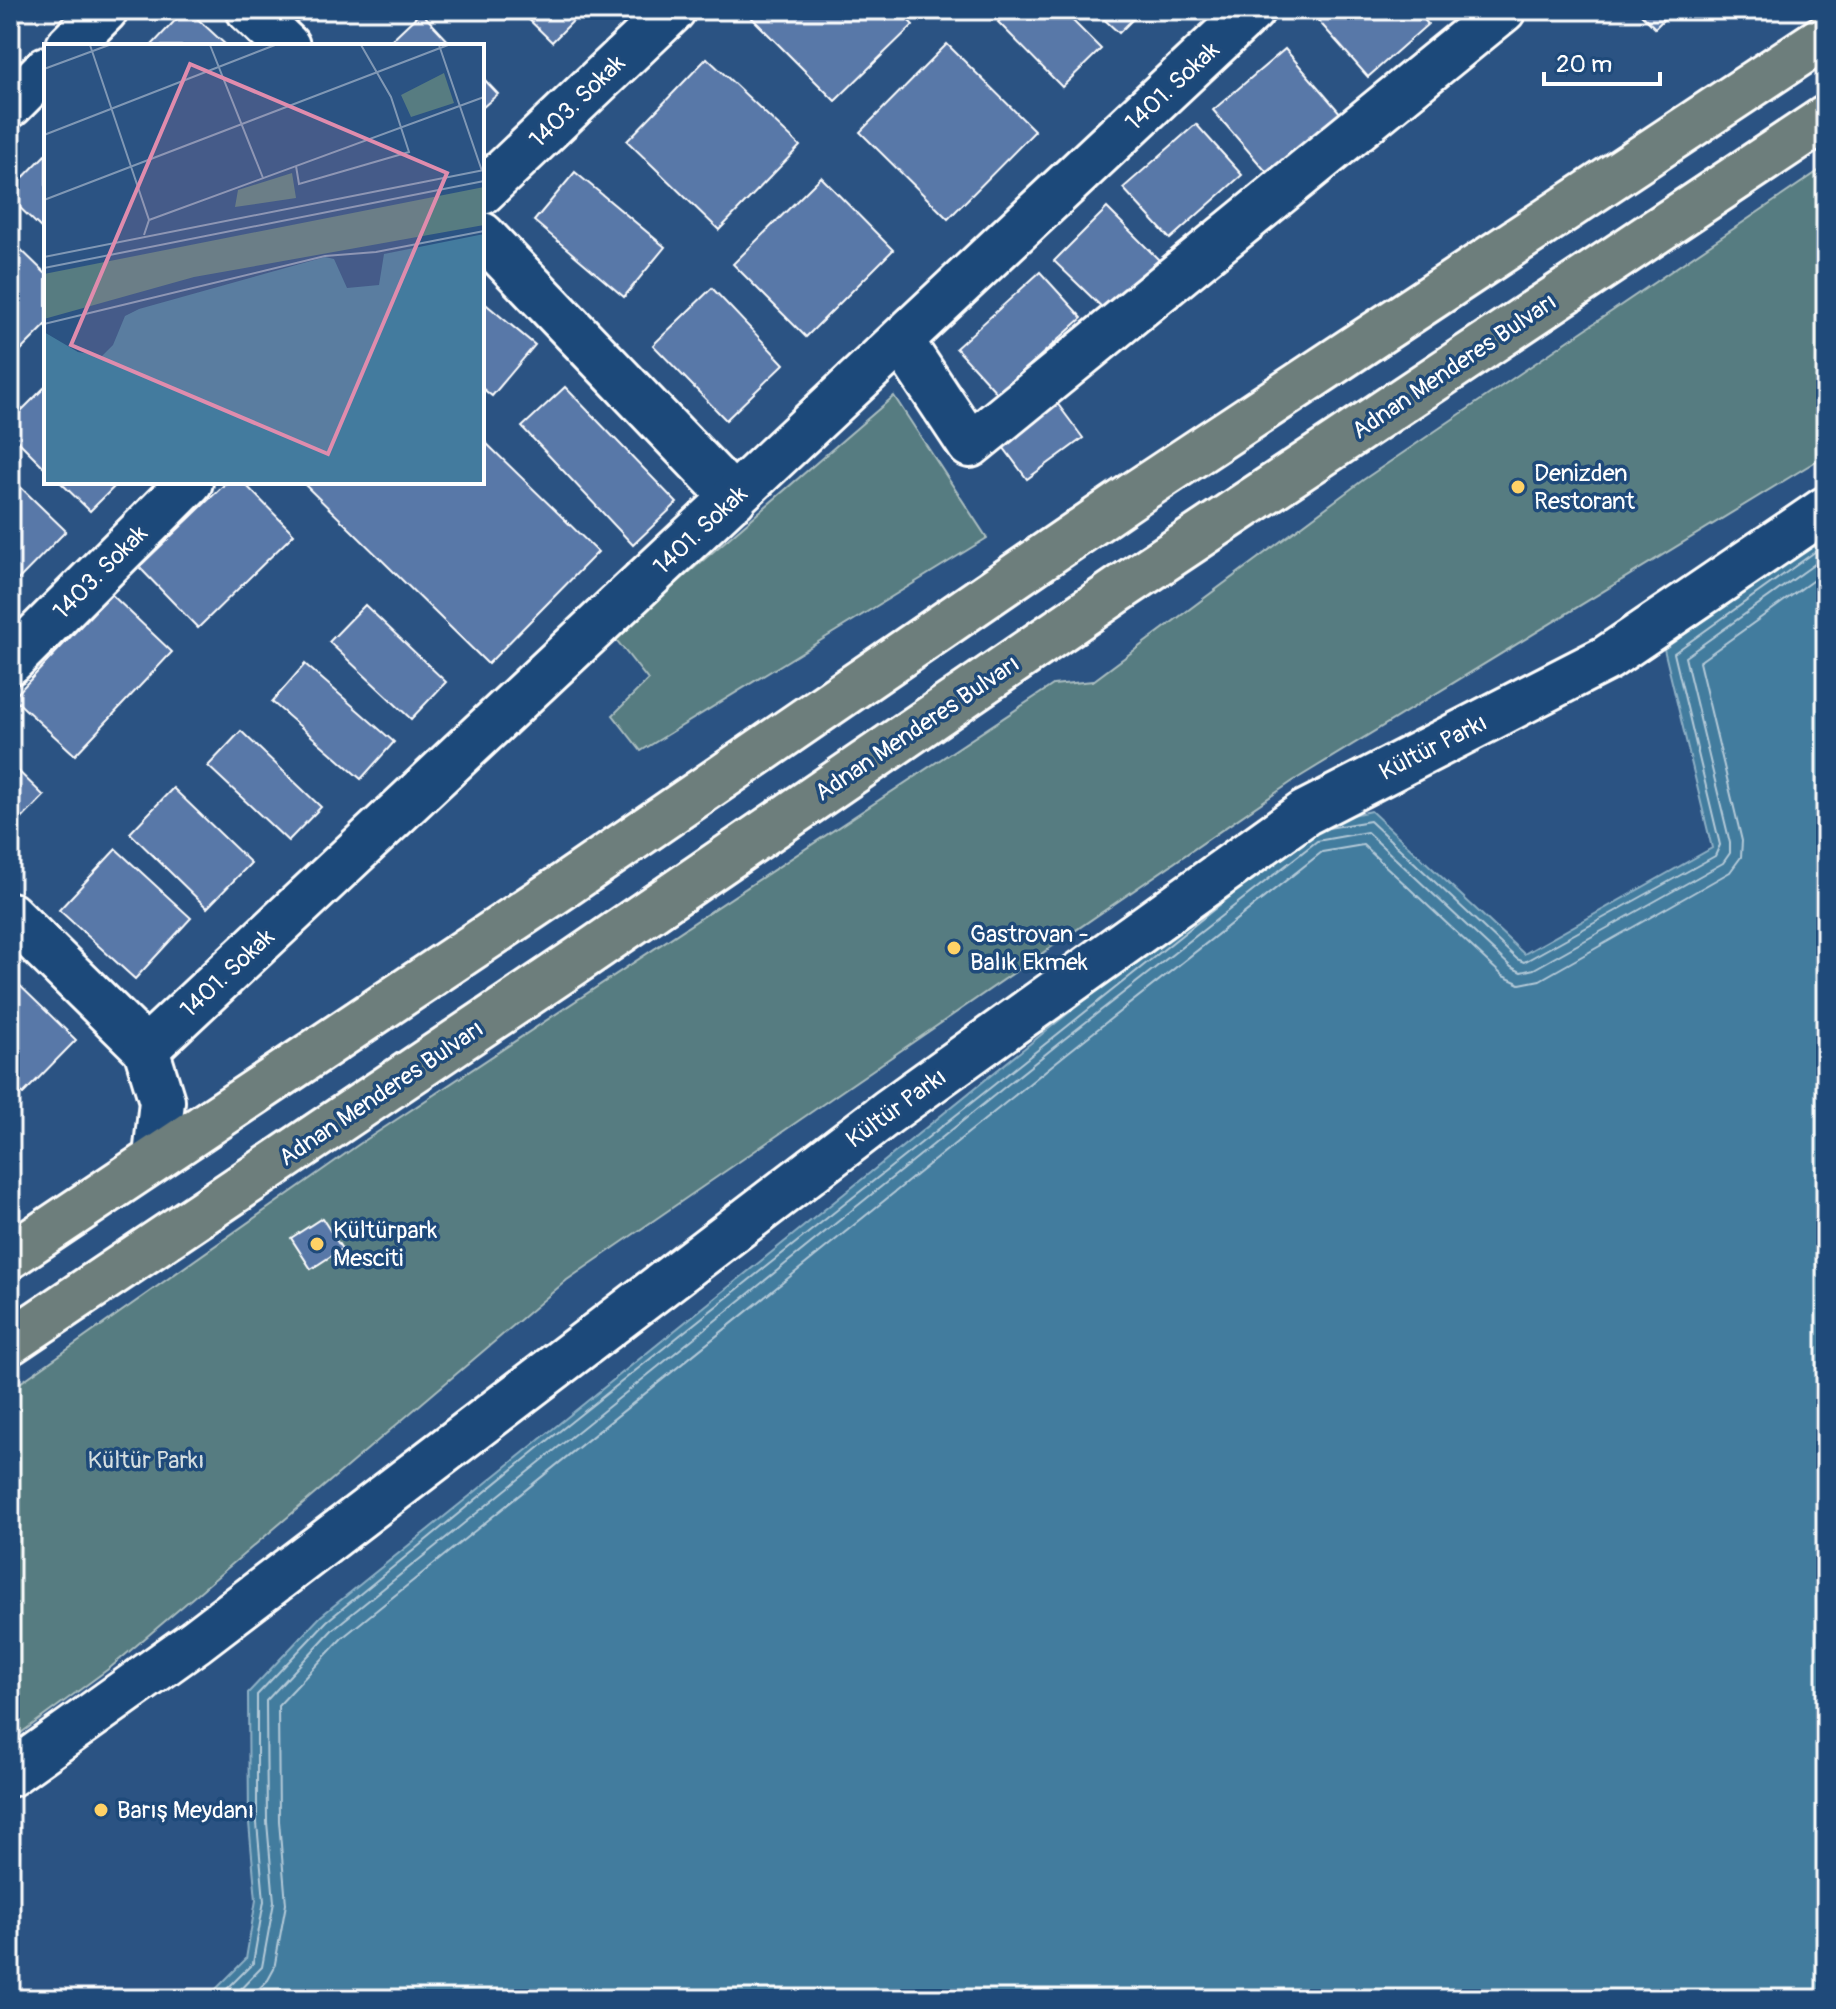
<svg xmlns="http://www.w3.org/2000/svg" width="1836" height="2009" viewBox="0 0 1836 2009" font-family="Pangolin,sans-serif">
	<style>
		.green { fill: #577c81; stroke: #abbec0; stroke-width: 2 }
		.water { fill: #437b9e; stroke: #8eb0c5; stroke-width: 2 }
		.lines { fill: none; stroke-linecap: round; stroke-linejoin: round }
		.shore { stroke: #b4cad8; stroke-width: 2 }
		.building { fill: #5978a8; stroke: #fff; stroke-width: 2 }
		.minor-casing { stroke: #fff; stroke-width: 50 }
		.major-casing { stroke: #fff; stroke-width: 50 }
		.minor { stroke: #1f4a7a; stroke-width: 44 }
		.major { stroke: #6d7e7c; stroke-width: 44 }
		.poi-dot { fill: #ffd166; stroke: #1f4a7a; stroke-width: 3 }
		.labels { text-anchor: middle; stroke-width: 7; stroke-linejoin: round; paint-order: stroke }
		.street-label { font-size: 24px; fill: #fff; stroke: #1f4a7a }
		.poi-label { font-size: 24px; fill: #fff; stroke: #1f4a7a; text-anchor: start }
		.park-label { font-size: 24px; fill: #d5dee0; stroke: #1f4a7a }
		.inset-road { fill: none; stroke: #8098b5; stroke-width: 2 }
		.view { fill: #e08cad; fill-opacity: 0.15; stroke: #e08cad; stroke-width: 4 }
		.inset-edge { fill: none; stroke: #fff; stroke-width: 4 }
	</style>
	<rect width="100%" height="100%" fill="#2b5383"/>
	<filter id="ink" filterUnits="userSpaceOnUse"><feTurbulence type="fractalNoise" baseFrequency=".0125" numOctaves="2"/><feDisplacementMap in="SourceGraphic" scale="16" xChannelSelector="R" yChannelSelector="G"/><feConvolveMatrix kernelMatrix="1 2 1 2 8 2 1 2 1" color-interpolation-filters="sRGB"/></filter>
	<g filter="url(#ink)">
		<!-- green -->
		<g class="green">
			<polygon points="1826,166 1826,455 1293,781 567,1280 111,1667 10,1741 10,1390 358,1145 1053,685 1093,681 1363,480"/>
			<polygon points="894,396 987,538 641,751 613,715 648,680 614,637"/>
		</g>
		<!-- water -->
		<polygon class="water" points="1826,534 1826,1999 201,1999 211,1994 246,1959 256,1900 249,1823 248,1693 321,1616 1047,1030 1310,824 1371,811 1524,954 1712,848 1664,649"/>
		<g class="lines">
			<!-- shore -->
			<g class="shore">
				<polyline points="1328,828 1370,821 1517,959 1524,962 1715,856 1720,845 1674,653 1826,544"/>
				<polyline points="217,1999 253,1963 264,1901 257,1823 257,1695 327,1621 551,1438 1232,895"/>
				<polyline points="231,1999 262,1967 274,1902 267,1822 266,1701 333,1629 1058,1044 1317,841 1367,832 1511,967 1521,972 1534,969 1723,863 1730,853 1730,843 1685,657 1826,556"/>
				<polyline points="248,1999 268,1980 274,1969 286,1904 279,1821 278,1706 342,1638 1066,1054 1322,852 1363,845 1503,976 1520,984 1540,980 1730,872 1741,857 1742,841 1699,662 1826,571"/>
			</g>
		</g>
		<!-- building -->
		<g class="building">
			<polygon points="185,10 188,10 227,46 151,46"/>
			<polygon points="519,10 584,10 552,42"/>
			<polygon points="755,10 898,10 913,25 835,101 749,15"/>
			<polygon points="1011,10 1062,10 1101,49 1062,87 998,22"/>
			<polygon points="1094,10 1142,10 1119,33"/>
			<polygon points="1325,10 1415,10 1428,24 1368,77 1316,18"/>
			<polygon points="1637,10 1673,10 1655,28"/>
			<polygon points="421,12 453,46 385,46"/>
			<polygon points="947,44 1035,131 948,219 860,132"/>
			<polygon points="1285,49 1341,114 1269,175 1213,110"/>
			<polygon points="707,58 800,146 719,230 627,141"/>
			<polygon points="482,77 498,94 482,108"/>
			<polygon points="1196,124 1242,175 1170,239 1123,188"/>
			<polygon points="46,154 46,233 10,198 10,191"/>
			<polygon points="575,172 665,247 624,297 534,221"/>
			<polygon points="821,177 893,250 806,337 733,264"/>
			<polygon points="1107,208 1161,262 1109,314 1054,261"/>
			<polygon points="10,239 46,274 46,325 10,361"/>
			<polygon points="1040,272 1082,318 998,394 956,348"/>
			<polygon points="712,288 784,364 726,420 653,345"/>
			<polygon points="482,301 535,345 492,396 482,388"/>
			<polygon points="46,386 46,469 10,433 10,422"/>
			<polygon points="565,387 677,503 633,545 522,427"/>
			<polygon points="1054,399 1083,438 1027,479 998,440"/>
			<polygon points="482,439 598,552 488,664 302,482 482,482"/>
			<polygon points="10,477 66,531 10,588"/>
			<polygon points="60,482 119,482 90,511"/>
			<polygon points="227,482 243,482 294,534 198,628 139,567"/>
			<polygon points="111,594 172,652 75,755 13,698"/>
			<polygon points="365,605 446,682 411,719 329,642"/>
			<polygon points="305,664 394,742 361,779 272,702"/>
			<polygon points="241,731 321,807 288,841 208,766"/>
			<polygon points="10,763 44,796 10,831"/>
			<polygon points="173,788 251,863 207,908 130,833"/>
			<polygon points="116,849 191,918 135,979 59,910"/>
			<polygon points="10,976 76,1040 23,1094 10,1081"/>
			<polygon points="322,1218 342,1249 311,1269 291,1238"/>
		</g>
		<g class="lines">
			<defs>
				<g id="minor">
					<polyline points="249,10 287,46"/>
					<polyline points="69,46 105,10"/>
					<polyline points="10,105 46,69"/>
					<polyline points="482,192 673,10"/>
					<polyline points="482,235 734,498"/>
					<polyline points="901,341 970,445 1503,10"/>
					<polyline points="10,662 190,482"/>
					<polyline points="10,915 146,1049 162,1101 156,1157"/>
					<polyline points="146,1049 1252,10"/>
					<polyline points="10,1774 196,1641 888,1112 1305,813 1607,658 1826,509"/>
				</g>
				<g id="major">
					<polyline points="10,1256 568,883 1139,491 1826,36"/>
					<polyline points="10,1342 578,960 1124,586 1826,118"/>
				</g>
			</defs>
			<!-- minor casing -->
			<use href="#minor" class="minor-casing"/>
			<!-- major casing -->
			<use href="#major" class="major-casing"/>
			<!-- minor -->
			<use href="#minor" class="minor"/>
			<!-- major -->
			<use href="#major" class="major"/>
		</g>
	</g>
	<!-- markers -->
	<g class="poi-dot">
		<circle cx="1518" cy="487" r="8"/>
		<circle cx="954" cy="948" r="8"/>
		<circle cx="317" cy="1244" r="8"/>
		<circle cx="101" cy="1810" r="8"/>
	</g>
	<g class="labels">
		<!-- street labels -->
		<g class="street-label">
			<text transform="translate(1172 86) rotate(-43)" y="8">1401. Sokak</text>
			<text transform="translate(577 101) rotate(-44)" y="8">1403. Sokak</text>
			<text transform="translate(1454 366) rotate(-34)" y="8">Adnan Menderes Bulvarı</text>
			<text transform="translate(700 530) rotate(-43)" y="8">1401. Sokak</text>
			<text transform="translate(100 572) rotate(-45)" y="8">1403. Sokak</text>
			<text transform="translate(917 728) rotate(-34)" y="8">Adnan Menderes Bulvarı</text>
			<text transform="translate(1433 747) rotate(-27)" y="8">Kültür Parkı</text>
			<text transform="translate(227 973) rotate(-43)" y="8">1401. Sokak</text>
			<text transform="translate(381 1093) rotate(-34)" y="8">Adnan Menderes Bulvarı</text>
			<text transform="translate(896 1108) rotate(-36)" y="8">Kültür Parkı</text>
		</g>
		<!-- poi labels -->
		<g class="poi-label">
			<text x="1534" y="481">Denizden<tspan x="1534" dy="28">Restorant</tspan></text>
			<text x="970" y="942">Gastrovan -<tspan x="970" dy="28">Balık Ekmek</tspan></text>
			<text x="333" y="1238">Kültürpark<tspan x="333" dy="28">Mesciti</tspan></text>
			<text x="117" y="1818">Barış Meydanı</text>
		</g>
		<!-- park labels -->
		<g class="park-label">
			<text x="146" y="1468">Kültür Parkı</text>
		</g>
	</g>
	<!-- overview -->
	<g transform="translate(44 44)">
		<rect width="440" height="440" fill="#2b5383"/>
		<path d="M 400,29 L 410,59 L 367,73 L 357,51 ZM 248,129 L 252,154 L 191,163 L 194,146 ZM 440,143 L 440,181 L 150,233 L 0,275 L 0,230 Z" fill="#577c81"/>
		<path d="M 440,190 L 440,439 L 0,439 L 0,288 L 34,308 L 58,312 L 69,301 L 81,272 L 95,265 L 281,213 L 290,215 L 303,244 L 335,241 L 340,210 Z" fill="#437b9e"/>
		<path class="inset-road" d="M 46,1 L 105,176 L 100,191M 166,1 L 219,134M 395,1 L 438,127M 0,25 L 65,1M 0,91 L 231,1M 252,122 L 255,140 L 365,108 L 347,53 L 317,1M 0,156 L 404,1M 105,176 L 440,53M 0,213 L 440,126M 0,224 L 440,137M 0,280 L 281,212 L 332,208 L 440,187"/>
		<path class="view" d="M 146,20 L 403,129 L 284,410 L 27,301 Z"/>
		<rect width="440" height="440" class="inset-edge"/>
	</g>
	<!-- margin -->
	<rect width="1836" height="2009" fill="none" stroke="#1f4a7a" stroke-width="40"/>
	<rect x="20" y="20" width="1796" height="1969" fill="none" stroke="#fff" stroke-width="3" filter="url(#ink)"/>
	<!-- scale -->
	<path d="M1544 72v12h116v-12" fill="none" stroke="#ffffff" stroke-width="4"/>
	<text x="1556" y="72" font-size="24" fill="#ffffff" stroke="#1f4a7a" stroke-width="6" paint-order="stroke">20 m</text>
</svg>
